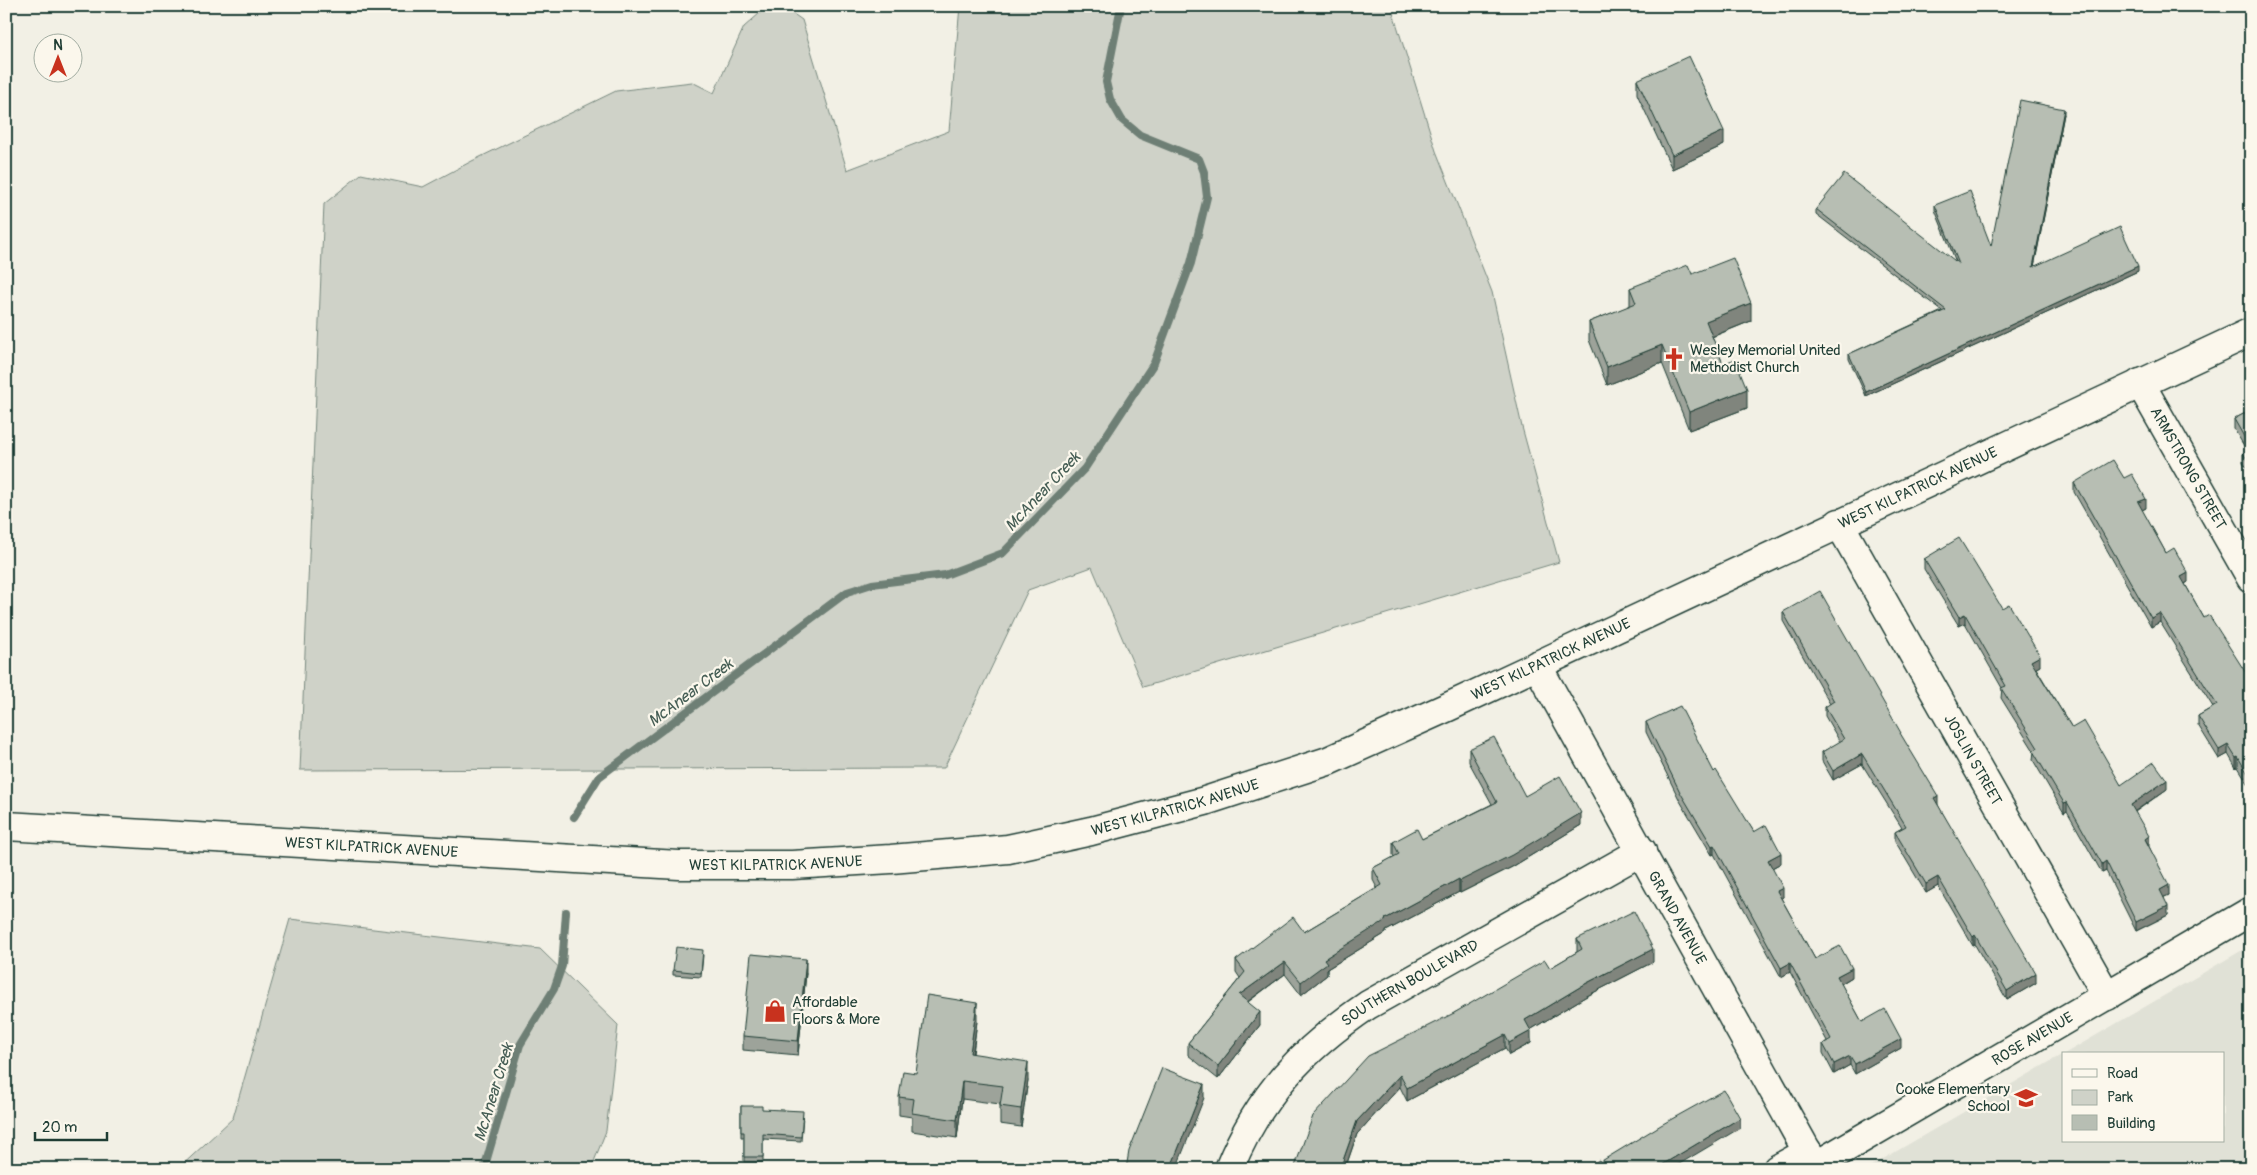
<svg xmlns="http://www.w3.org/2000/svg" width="2257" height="1175" viewBox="0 0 2257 1175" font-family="Pangolin,sans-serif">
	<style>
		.built { fill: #e0e1d6 }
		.green { fill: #cfd2c8; stroke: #77887e }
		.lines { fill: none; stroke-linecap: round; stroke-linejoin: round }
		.stream { stroke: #6e7f75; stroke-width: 8 }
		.minor-casing { stroke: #1f3d34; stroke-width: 31 }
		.major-casing { stroke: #1f3d34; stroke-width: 31 }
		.minor { stroke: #fbf7ec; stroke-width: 28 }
		.major { stroke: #fbf7ec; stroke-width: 28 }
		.wall { fill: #9da39a; stroke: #1f3d34 }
		.shaded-wall { fill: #80857d; stroke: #1f3d34 }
		.building { fill: #b7beb3; stroke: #1f3d34 }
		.labels { text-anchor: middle; stroke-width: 4.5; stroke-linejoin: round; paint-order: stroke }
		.poi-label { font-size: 15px; fill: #1f3d34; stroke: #fbf7ec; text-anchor: start }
		.street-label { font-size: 15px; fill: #1f3d34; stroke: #fbf7ec }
		.water-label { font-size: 16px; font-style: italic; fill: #465e55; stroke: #fbf7ec }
	</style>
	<rect width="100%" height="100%" fill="#f2f0e5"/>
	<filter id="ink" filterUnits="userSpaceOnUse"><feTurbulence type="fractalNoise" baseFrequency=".02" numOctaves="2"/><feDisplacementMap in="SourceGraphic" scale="10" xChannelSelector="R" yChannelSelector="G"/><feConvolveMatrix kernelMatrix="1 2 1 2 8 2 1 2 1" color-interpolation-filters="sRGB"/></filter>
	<g filter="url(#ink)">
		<!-- built -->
		<polygon class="built" points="2251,945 2251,1169 1866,1169 2063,1054 2063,1141 2223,1141 2223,1054 2064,1054"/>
		<!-- green -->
		<g class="green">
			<polygon points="768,6 782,6 802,20 847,170 949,131 960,6 1391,6 1436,151 1492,292 1522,427 1559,562 1143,687 1092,567 1028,590 944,768 300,770 324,204 361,174 423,187 472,161 616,91 692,82 714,93 744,27"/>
			<polygon points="290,919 540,949 618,1025 606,1131 591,1169 178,1169 233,1118"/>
		</g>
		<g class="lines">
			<!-- stream -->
			<g class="stream">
				<polyline points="574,817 599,777 847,592 872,584 945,575 1003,553 1085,468 1154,363 1191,263 1207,197 1204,172 1199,159 1140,135 1122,120 1110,99 1106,82 1121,6"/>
				<polyline points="484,1169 520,1045 554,989 562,966 566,912"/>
			</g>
			<defs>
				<g id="minor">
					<path id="s1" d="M 2140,383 L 2251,578"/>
					<path id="s2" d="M 1839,523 L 2107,996"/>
					<path id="s3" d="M 1537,665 L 1817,1169"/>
					<path id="s4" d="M 1815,1166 L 2251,911"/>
					<path id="s5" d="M 1229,1169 C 1259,1095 1303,1049 1368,1005 L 1642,851"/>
					<polyline points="1777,1169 1808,1152"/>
				</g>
				<g id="major">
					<path id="s6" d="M 6,826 L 679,865 L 792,865 L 891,859 L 1008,849 L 1091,831 L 1205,801 L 1328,761 L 1448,707 L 2251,332"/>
				</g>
			</defs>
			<!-- minor casing -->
			<use href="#minor" class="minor-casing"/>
			<!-- major casing -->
			<use href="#major" class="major-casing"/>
			<!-- minor -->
			<use href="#minor" class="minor"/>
			<!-- major -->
			<use href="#major" class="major"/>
		</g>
		<!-- wall -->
		<g class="wall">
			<polygon points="1637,80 1724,145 1672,169 1637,94"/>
			<polygon points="2064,114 2034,266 2138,271 1866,396 1849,359 1849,354 1942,311 1816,214 1816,209 1956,262 1935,210 1935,205 1991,246"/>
			<polygon points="1692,274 1751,321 1712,337 1723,364 1747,408 1689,430 1662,363 1607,385 1589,340 1589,322 1630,306 1630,288"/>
			<polygon points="2251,410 2251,474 2243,462 2243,453 2247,451 2234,429 2234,419"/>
			<polygon points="2074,483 2146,508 2142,510 2166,553 2188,582 2185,584 2204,618 2251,681 2251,788 2238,767 2236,768 2228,754 2219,759 2198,725 2198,716 2213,707 2160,622 2151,627 2074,492"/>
			<polygon points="1924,559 2002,608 2040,666 2036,668 2072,728 2121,785 2167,789 2135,812 2169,895 2164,897 2168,915 2136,931 2106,871 2102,873 2067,811 2064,813 2033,760 2034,751 2001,698 2002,688 1965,623 1959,626 1924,569"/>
			<polygon points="1783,612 1901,736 1938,805 2036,983 2007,1000 1975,945 1973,946 1938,886 1926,893 1895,841 1895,832 1902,828 1862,764 1833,780 1822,761 1822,752 1840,742 1825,716 1825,707 1830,704 1783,621"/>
			<polygon points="1646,722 1714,772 1754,832 1781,863 1772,868 1783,897 1781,898 1815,959 1852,977 1841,984 1862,1022 1901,1048 1855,1074 1850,1065 1834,1074 1823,1053 1823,1044 1827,1041 1790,972 1781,977 1714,854 1712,855 1680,801 1646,732"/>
			<polygon points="1469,749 1525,796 1581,825 1512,867 1460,893 1459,892 1386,931 1386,933 1327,969 1327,975 1301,995 1285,974 1248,1002 1260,1025 1218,1079 1188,1055 1188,1043 1240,978 1236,972 1236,960 1304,932 1377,888 1373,880 1373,868 1394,857 1393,855 1393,842 1422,839 1492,804 1469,762"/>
			<polygon points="1577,939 1653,962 1585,997 1530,1030 1531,1043 1509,1055 1505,1048 1407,1101 1400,1087 1357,1134 1345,1169 1294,1169 1454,1013 1550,968 1577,952"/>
			<polygon points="703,955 701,977 673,975 673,970"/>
			<polygon points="806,973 798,1055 743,1050 743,1036"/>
			<polygon points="977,1021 973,1054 1028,1080 1021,1127 1000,1124 1000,1104 962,1099 957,1138 912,1131 912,1117 899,1115 899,1097 916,1073"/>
			<polygon points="741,1106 803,1116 801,1141 763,1139 763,1162 744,1162 744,1137 741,1137"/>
		</g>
		<!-- shaded-wall -->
		<g class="shaded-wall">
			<polygon points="2064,109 2064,114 2033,272 2033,267"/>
			<polygon points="1724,131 1724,145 1672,169 1672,155"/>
			<polygon points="2138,266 2138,271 1866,396 1866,392"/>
			<polygon points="1751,303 1751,321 1706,339 1706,321"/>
			<polygon points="1662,345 1662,363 1607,385 1607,367"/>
			<polygon points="1747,389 1747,408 1689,430 1689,412"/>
			<polygon points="2146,499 2146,508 2138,512 2138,502"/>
			<polygon points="2188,573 2188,582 2181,586 2181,577"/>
			<polygon points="2160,613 2160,622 2151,627 2151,618"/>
			<polygon points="1965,614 1965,623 1959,626 1959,617"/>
			<polygon points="2040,656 2040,666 2031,671 2031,661"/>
			<polygon points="2228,745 2228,754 2219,759 2219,750"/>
			<polygon points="1862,754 1862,764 1833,780 1833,771"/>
			<polygon points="2238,757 2238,767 2236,768 2236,758"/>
			<polygon points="2167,780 2167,789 2131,814 2131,805"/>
			<polygon points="1938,796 1938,805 1934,808 1934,798"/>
			<polygon points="2067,802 2067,811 2064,813 2064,803"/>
			<polygon points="1581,813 1581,825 1512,867 1460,893 1460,881"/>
			<polygon points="2149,836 2149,846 2145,839"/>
			<polygon points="1714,845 1714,854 1712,855 1712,846"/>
			<polygon points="1781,853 1781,863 1768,870 1768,860"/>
			<polygon points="2106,861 2106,871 2102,873 2102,864"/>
			<polygon points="1938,877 1938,886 1926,893 1926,884"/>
			<polygon points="1459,879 1459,892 1386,931 1386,933 1327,969 1327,975 1301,995 1301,982 1324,959 1385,919"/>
			<polygon points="2169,885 2169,895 2160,899 2160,890"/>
			<polygon points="1783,888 1783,897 1777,901 1777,891"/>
			<polygon points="2168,906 2168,915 2136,931 2136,922"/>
			<polygon points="1975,935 1975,945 1973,946 1973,937"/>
			<polygon points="1653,949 1653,962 1585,997 1525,1033 1525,1020 1585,984"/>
			<polygon points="806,959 806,973 798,1055 798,1041"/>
			<polygon points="1285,962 1285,974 1239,1008 1239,995"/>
			<polygon points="1790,963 1790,972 1781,977 1781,968"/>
			<polygon points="1852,968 1852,977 1837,986 1837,976"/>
			<polygon points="2036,973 2036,983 2007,1000 2007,991"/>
			<polygon points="977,1003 977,1021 970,1071 970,1053"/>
			<polygon points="1260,1012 1260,1025 1218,1079 1218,1066"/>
			<polygon points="1531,1031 1531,1043 1509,1055 1509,1043"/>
			<polygon points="1505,1035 1505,1048 1407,1101 1407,1088"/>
			<polygon points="1901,1039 1901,1048 1855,1074 1855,1064"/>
			<polygon points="1850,1056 1850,1065 1834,1074 1834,1064"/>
			<polygon points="1028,1062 1028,1080 1021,1127 1021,1109"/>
			<polygon points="1400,1075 1400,1087 1357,1134 1345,1169 1340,1169 1357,1121"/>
			<polygon points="962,1081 962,1099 957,1138 957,1120"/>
			<polygon points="1204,1084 1204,1098 1176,1169 1172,1169 1173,1162"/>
			<polygon points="1740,1118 1740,1128 1671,1169 1655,1169"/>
		</g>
		<!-- building -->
		<g class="building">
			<polygon points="1689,56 1724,131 1672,155 1637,80"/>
			<polygon points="2020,100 2064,109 2033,267 2120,227 2138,266 1866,392 1849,354 1946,310 1816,209 1844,174 1959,264 1935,205 1970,191 1991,246"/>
			<polygon points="1733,258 1751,303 1706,321 1723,364 1735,359 1747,389 1689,412 1662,345 1607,367 1589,322 1636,303 1630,288 1688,265 1692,274"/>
			<polygon points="2251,410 2251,465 2243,453 2251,449 2234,419"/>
			<polygon points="2113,460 2124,478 2132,474 2146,499 2138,502 2166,553 2174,548 2188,573 2181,577 2204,618 2209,615 2251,681 2251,712 2249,713 2251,717 2251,779 2238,757 2236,758 2228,745 2219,750 2198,716 2217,705 2160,613 2151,618 2074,483"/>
			<polygon points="1959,538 2002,608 2009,604 2040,656 2031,661 2072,728 2084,721 2121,785 2154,762 2167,780 2131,805 2149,836 2145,839 2169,885 2160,890 2168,906 2136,922 2106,861 2102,864 2067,802 2064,803 2033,751 2038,748 2001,688 2006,686 1965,614 1959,617 1924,559"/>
			<polygon points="1820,591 1901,733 1900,733 1938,796 1934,798 2036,973 2007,991 1975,935 1973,937 1938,877 1926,884 1895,832 1906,826 1862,754 1833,771 1822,752 1844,739 1825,707 1834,701 1783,612"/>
			<polygon points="1680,706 1714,772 1716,770 1754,832 1766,825 1781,853 1768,860 1783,888 1777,891 1815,959 1840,946 1852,968 1837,976 1862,1022 1885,1009 1901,1039 1855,1064 1850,1056 1834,1064 1823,1044 1831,1039 1790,963 1781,968 1714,845 1712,846 1680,792 1646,722"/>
			<polygon points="1494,737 1525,796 1560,776 1581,813 1512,855 1460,881 1459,879 1385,919 1386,920 1324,959 1327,963 1301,982 1285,962 1239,995 1260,1012 1218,1066 1188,1043 1245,972 1236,960 1293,917 1304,932 1382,885 1373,868 1399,854 1393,842 1417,829 1422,839 1497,802 1469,749"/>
			<polygon points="1634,911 1653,949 1585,984 1525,1020 1531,1031 1509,1043 1505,1035 1407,1088 1400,1075 1357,1121 1340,1169 1294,1169 1313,1116 1368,1056 1454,1013 1545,960 1550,968 1582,949 1577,939"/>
			<polygon points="676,947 703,950 701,973 673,970"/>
			<polygon points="751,954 806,959 798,1041 743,1036"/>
			<polygon points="927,995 977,1003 970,1053 1028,1062 1021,1109 1000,1106 1003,1086 962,1081 957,1120 912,1113 914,1099 899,1097 903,1071 916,1073"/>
			<polygon points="1162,1068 1204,1084 1173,1162 1172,1169 1126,1169 1129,1151"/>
			<polygon points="1724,1090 1740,1118 1655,1169 1584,1169 1599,1160 1600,1162 1661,1125"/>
			<polygon points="741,1106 762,1106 762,1109 803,1111 801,1137 763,1134 763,1157 744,1157 744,1132 741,1132"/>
		</g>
	</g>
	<!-- icons -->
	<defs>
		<symbol id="church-bare" viewBox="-9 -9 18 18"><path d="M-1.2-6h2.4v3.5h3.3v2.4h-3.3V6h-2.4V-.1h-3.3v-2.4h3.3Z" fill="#c8321e" stroke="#fbf7ec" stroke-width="2.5" paint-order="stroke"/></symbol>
		<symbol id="shop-bare" viewBox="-9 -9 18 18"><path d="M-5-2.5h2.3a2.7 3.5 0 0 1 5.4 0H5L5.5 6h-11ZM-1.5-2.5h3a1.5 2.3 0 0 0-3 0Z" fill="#c8321e" stroke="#fbf7ec" stroke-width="2.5" paint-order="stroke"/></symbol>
		<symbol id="school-bare" viewBox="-9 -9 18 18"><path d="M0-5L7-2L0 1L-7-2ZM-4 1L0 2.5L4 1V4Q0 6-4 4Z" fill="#c8321e" stroke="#fbf7ec" stroke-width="2.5" paint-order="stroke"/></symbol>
	</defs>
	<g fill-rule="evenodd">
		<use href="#church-bare" x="1658" y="343" width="32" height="32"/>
		<use href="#shop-bare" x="759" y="995" width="32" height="32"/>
		<use href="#school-bare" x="2010" y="1082" width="32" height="32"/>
	</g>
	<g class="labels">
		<!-- poi labels -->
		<g class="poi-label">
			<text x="1690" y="355">Wesley Memorial United<tspan x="1690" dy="17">Methodist Church</tspan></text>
			<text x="792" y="1007">Affordable<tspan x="792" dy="17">Floors &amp; More</tspan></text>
			<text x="2010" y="1094" text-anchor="end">Cooke Elementary<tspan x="2010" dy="17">School</tspan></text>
		</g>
		<!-- street labels -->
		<g class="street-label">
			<text dy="5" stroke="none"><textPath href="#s1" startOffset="98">ARMSTRONG STREET</textPath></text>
			<text dy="5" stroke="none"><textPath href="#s6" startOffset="1986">WEST KILPATRICK AVENUE</textPath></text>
			<text dy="5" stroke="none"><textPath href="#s6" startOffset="1581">WEST KILPATRICK AVENUE</textPath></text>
			<text dy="5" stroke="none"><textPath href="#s2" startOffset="272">JOSLIN STREET</textPath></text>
			<text dy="5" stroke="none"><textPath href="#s6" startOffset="1176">WEST KILPATRICK AVENUE</textPath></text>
			<text dy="5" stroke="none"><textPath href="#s6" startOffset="366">WEST KILPATRICK AVENUE</textPath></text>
			<text dy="5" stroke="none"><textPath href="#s6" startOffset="771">WEST KILPATRICK AVENUE</textPath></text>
			<text dy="5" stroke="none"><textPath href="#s3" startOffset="289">GRAND AVENUE</textPath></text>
			<text dy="5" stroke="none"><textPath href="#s5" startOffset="266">SOUTHERN BOULEVARD</textPath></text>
			<text dy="5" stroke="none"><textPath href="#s4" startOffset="252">ROSE AVENUE</textPath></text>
		</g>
		<!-- water labels -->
		<g class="water-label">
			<text transform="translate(1042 491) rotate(-47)" y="6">McAnear Creek</text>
			<text transform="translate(690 692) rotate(-37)" y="6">McAnear Creek</text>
			<text transform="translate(493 1092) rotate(-73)" y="6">McAnear Creek</text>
		</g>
	</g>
	<!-- margin -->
	<rect width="2257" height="1175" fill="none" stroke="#fbf7ec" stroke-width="25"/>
	<rect x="12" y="12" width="2232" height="1150" fill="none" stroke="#1f3d34" stroke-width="2" filter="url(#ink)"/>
	<!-- legend -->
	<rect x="2062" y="1052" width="162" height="90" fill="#fbf7ec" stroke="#a3ada2"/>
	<rect x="2072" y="1069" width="25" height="8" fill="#fbf7ec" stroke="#a3ada2"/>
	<text x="2107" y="1078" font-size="15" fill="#1f3d34">Road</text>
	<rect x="2072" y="1090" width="25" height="15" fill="#cfd2c8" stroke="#a3ada2"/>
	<text x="2107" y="1102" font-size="15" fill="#1f3d34">Park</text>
	<rect x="2072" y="1115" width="25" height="15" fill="#b7beb3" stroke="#a3ada2"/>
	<text x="2107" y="1128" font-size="15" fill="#1f3d34">Building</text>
	<!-- north arrow -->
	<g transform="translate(58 58)"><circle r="24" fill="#fbf7ec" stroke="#a3ada2"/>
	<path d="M0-4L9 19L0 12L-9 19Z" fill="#c8321e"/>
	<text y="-8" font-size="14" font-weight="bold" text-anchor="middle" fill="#1f3d34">N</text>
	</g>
	<!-- scale -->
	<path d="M35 1132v8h72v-8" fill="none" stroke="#1f3d34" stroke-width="2.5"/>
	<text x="42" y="1132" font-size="15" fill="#1f3d34" stroke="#fbf7ec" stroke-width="4" paint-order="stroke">20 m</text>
</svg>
